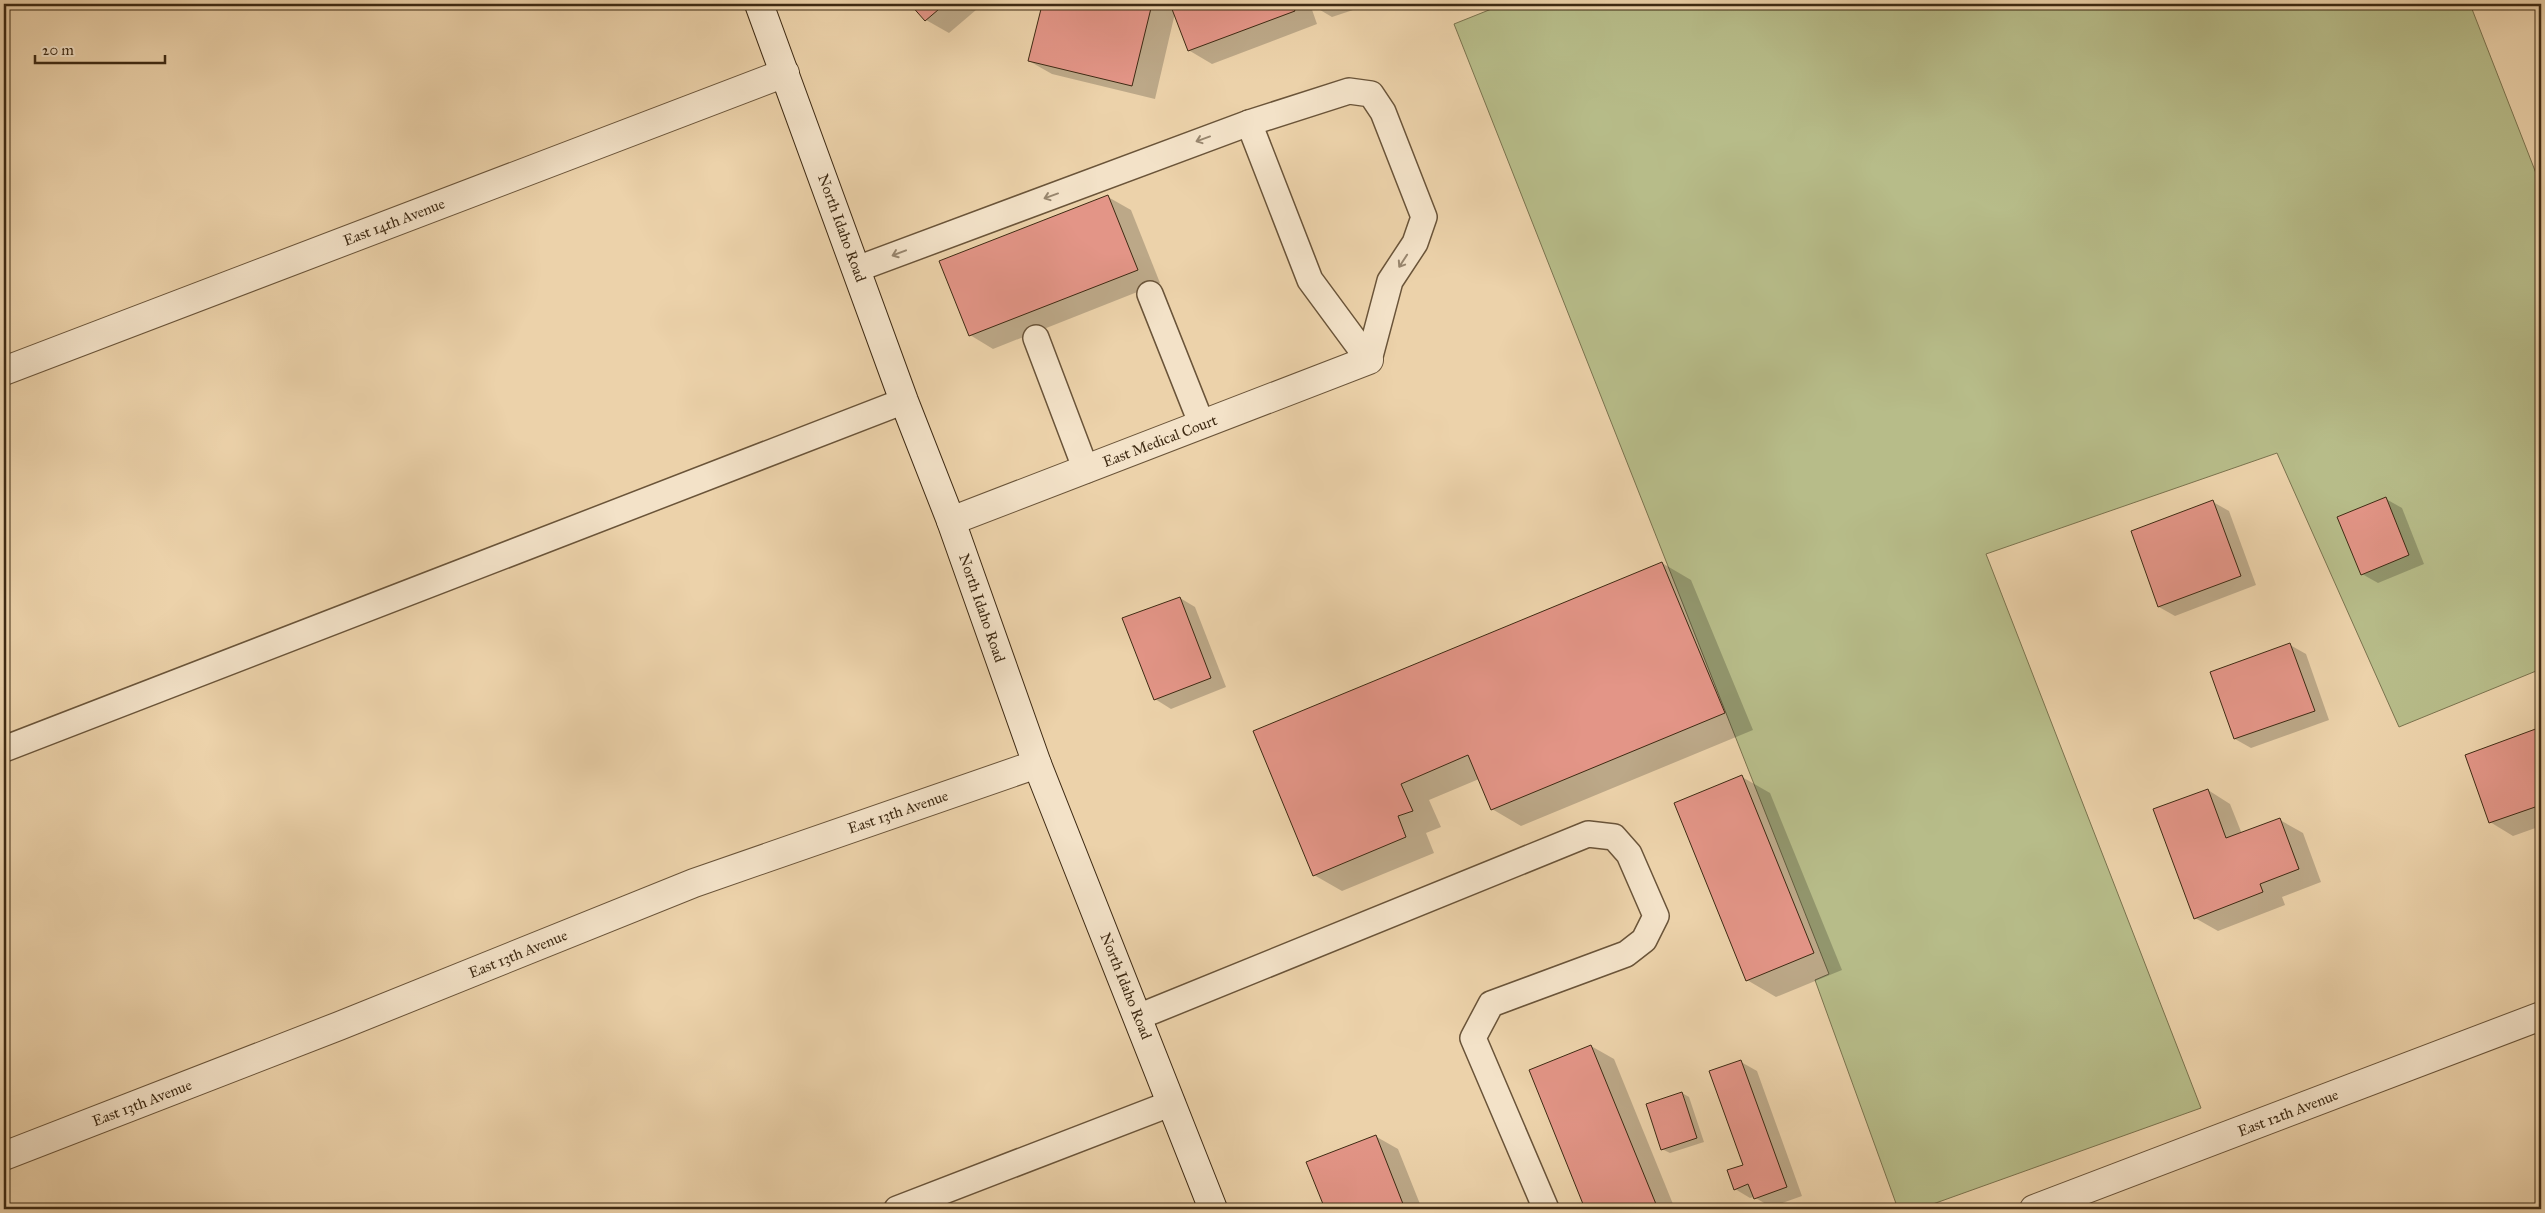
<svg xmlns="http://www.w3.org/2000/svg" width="2545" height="1213" viewBox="0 0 2545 1213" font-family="'IM FELL Great Primer',serif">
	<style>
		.green { fill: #b7bc89; stroke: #7a734e }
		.shadow { fill: #0003 }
		.building { fill: #e39587; stroke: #3e2a13 }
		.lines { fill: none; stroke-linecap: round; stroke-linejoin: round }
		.service-casing { stroke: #6a5439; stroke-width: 28 }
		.minor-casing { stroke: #6a5439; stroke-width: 30 }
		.tertiary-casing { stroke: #6a5439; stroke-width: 30 }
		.secondary-casing { stroke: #3e2a13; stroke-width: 30 }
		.service { stroke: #f3e2c8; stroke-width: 25 }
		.minor { stroke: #f3e2c8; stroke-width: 28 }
		.tertiary { stroke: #f3e2c8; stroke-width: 28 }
		.secondary { stroke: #f3e2c8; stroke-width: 28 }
		.oneway { stroke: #98866e }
		.labels { text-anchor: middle; stroke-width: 4.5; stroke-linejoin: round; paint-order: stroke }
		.street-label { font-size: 15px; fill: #3e2a13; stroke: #f3e2c8 }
	</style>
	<rect width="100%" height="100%" fill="#ecd2aa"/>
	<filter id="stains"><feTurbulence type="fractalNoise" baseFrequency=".004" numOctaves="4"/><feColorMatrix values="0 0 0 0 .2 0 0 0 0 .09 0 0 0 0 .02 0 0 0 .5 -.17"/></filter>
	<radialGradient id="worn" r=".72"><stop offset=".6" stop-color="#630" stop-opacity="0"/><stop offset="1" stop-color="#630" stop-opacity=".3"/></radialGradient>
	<!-- green -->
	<polygon class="green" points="1504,4 2470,4 2541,186 2541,669 2399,727 2277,453 1986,554 2201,1108 1919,1209 1898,1209 1815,980 1829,974 1454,24"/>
	<!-- shadow -->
	<g class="shadow">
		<polygon points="912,4 983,4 949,33 926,20"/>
		<polygon points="1031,4 1357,4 1359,8 1332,17 1310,4 1317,24 1212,64 1190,51 1175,13 1155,99 1052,74 1029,61 1042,10"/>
		<polygon points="1108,197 1131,210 1160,283 993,349 970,335"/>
		<polygon points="2386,499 2402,508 2424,564 2378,583 2362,574"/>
		<polygon points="2213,502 2229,511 2256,585 2175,616 2159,607 2132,532"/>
		<polygon points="1662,563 1691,580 1753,730 1521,826 1492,809 1479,779 1429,800 1441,827 1426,833 1434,853 1342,891 1314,875 1255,732"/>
		<polygon points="1180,598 1195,607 1226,687 1171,709 1155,699"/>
		<polygon points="2290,645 2306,654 2329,720 2251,748 2235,739"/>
		<polygon points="2541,729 2541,826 2513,836 2490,822 2466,755"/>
		<polygon points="1742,777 1770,793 1842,970 1776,997 1747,980"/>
		<polygon points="2208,790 2230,804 2242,834 2280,820 2303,833 2321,882 2282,897 2285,905 2218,931 2195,918"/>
		<polygon points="1591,1046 1614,1059 1675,1209 1586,1209 1531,1071"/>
		<polygon points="1741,1062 1757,1071 1802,1196 1771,1207 1754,1197 1750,1198 1735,1189 1744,1166"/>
		<polygon points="1682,1093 1689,1097 1704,1142 1670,1153 1662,1149"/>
		<polygon points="1375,1136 1398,1149 1422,1209 1326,1209 1308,1163"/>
	</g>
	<!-- building -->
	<g class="building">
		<polygon points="910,4 945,4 925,21"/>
		<polygon points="1037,4 1152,4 1132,86 1028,61 1042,5"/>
		<polygon points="1170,4 1292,4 1295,11 1188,51"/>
		<polygon points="1108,195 1138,270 969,336 939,261"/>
		<polygon points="2386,497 2409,555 2361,575 2337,517"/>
		<polygon points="2213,500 2241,576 2158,607 2131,531"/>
		<polygon points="1662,562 1725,713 1491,810 1468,755 1401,784 1413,811 1398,816 1406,837 1313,876 1253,731"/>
		<polygon points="1180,597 1211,678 1154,700 1122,618"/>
		<polygon points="2290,643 2315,711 2234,739 2210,672"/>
		<polygon points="2541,727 2541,805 2489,823 2465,755"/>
		<polygon points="1742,775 1814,953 1746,981 1674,803"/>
		<polygon points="2208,789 2226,838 2280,818 2299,869 2260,884 2263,892 2194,919 2153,809"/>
		<polygon points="1591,1045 1658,1209 1585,1209 1529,1070"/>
		<polygon points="1741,1060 1787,1187 1754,1199 1748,1184 1734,1190 1727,1170 1743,1165 1709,1071"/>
		<polygon points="1682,1092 1697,1138 1661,1150 1646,1104"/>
		<polygon points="1376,1135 1405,1209 1325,1209 1306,1162"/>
	</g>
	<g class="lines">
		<defs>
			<g id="service">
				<polyline points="1249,123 1310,280 1369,360"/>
				<polyline points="857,269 1249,123 1349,91 1371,94 1383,112 1424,217 1415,243 1390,281 1369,360"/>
				<polyline points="1150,294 1202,425"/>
				<polyline points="1036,338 1086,470"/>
				<polyline points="4,749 904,401"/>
				<polyline points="1138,1017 1588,834 1614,837 1629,854 1656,916 1644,940 1626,954 1491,1004 1473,1038 1546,1209"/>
				<polyline points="897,1209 1172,1103"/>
			</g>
			<g id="minor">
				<polyline points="4,371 785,73"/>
				<polyline points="951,521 1369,360"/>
				<polyline points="4,1156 339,1026 694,883 1037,764"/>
			</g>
			<polyline id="tertiary" points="2034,1209 2541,1016"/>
			<polyline id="secondary" points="759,4 904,401 951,521 1037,764 1213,1209"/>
		</defs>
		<!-- service casing -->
		<use href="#service" class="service-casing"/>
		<!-- minor casing -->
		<use href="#minor" class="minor-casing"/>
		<!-- tertiary casing -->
		<use href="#tertiary" class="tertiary-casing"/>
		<!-- secondary casing -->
		<use href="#secondary" class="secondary-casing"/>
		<!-- service -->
		<use href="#service" class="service"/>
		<!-- minor -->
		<use href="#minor" class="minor"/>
		<!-- tertiary -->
		<use href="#tertiary" class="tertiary"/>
		<!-- secondary -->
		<use href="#secondary" class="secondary"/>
	</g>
	<!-- one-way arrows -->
	<defs><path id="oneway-shaft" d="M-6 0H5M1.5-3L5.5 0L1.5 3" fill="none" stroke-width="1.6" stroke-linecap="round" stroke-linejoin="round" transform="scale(1.25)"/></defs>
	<g class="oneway">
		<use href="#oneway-shaft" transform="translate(1203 139) rotate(160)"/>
		<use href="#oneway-shaft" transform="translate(1051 196) rotate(160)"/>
		<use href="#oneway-shaft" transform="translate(899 253) rotate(159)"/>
		<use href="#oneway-shaft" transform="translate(1403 261) rotate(123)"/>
	</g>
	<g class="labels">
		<!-- street labels -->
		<g class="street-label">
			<text transform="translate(394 222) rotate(-21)" y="5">East 14th Avenue</text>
			<text transform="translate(842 228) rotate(70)" y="5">North Idaho Road</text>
			<text transform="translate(1160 441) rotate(-21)" y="5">East Medical Court</text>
			<text transform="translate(982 608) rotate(71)" y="5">North Idaho Road</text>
			<text transform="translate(898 812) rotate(-19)" y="5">East 13th Avenue</text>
			<text transform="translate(518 954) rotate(-22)" y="5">East 13th Avenue</text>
			<text transform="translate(1126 986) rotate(68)" y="5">North Idaho Road</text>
			<text transform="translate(142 1103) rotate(-21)" y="5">East 13th Avenue</text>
			<text transform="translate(2288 1113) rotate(-21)" y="5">East 12th Avenue</text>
		</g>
	</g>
	<!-- margin -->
	<rect width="2545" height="1213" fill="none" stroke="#ecd2aa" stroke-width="20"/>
	<rect x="5" y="5" width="2535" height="1203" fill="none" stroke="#3e2a13" stroke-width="2.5"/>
	<rect x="10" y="10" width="2525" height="1193" fill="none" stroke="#3e2a13"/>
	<!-- scale -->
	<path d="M35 55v8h130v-8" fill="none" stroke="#3e2a13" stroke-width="2.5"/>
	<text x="42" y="55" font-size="15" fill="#3e2a13" stroke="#f3e2c8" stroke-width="4" paint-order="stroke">20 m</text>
	<rect width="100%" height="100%" filter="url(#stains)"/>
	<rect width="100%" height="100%" fill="url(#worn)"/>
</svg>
